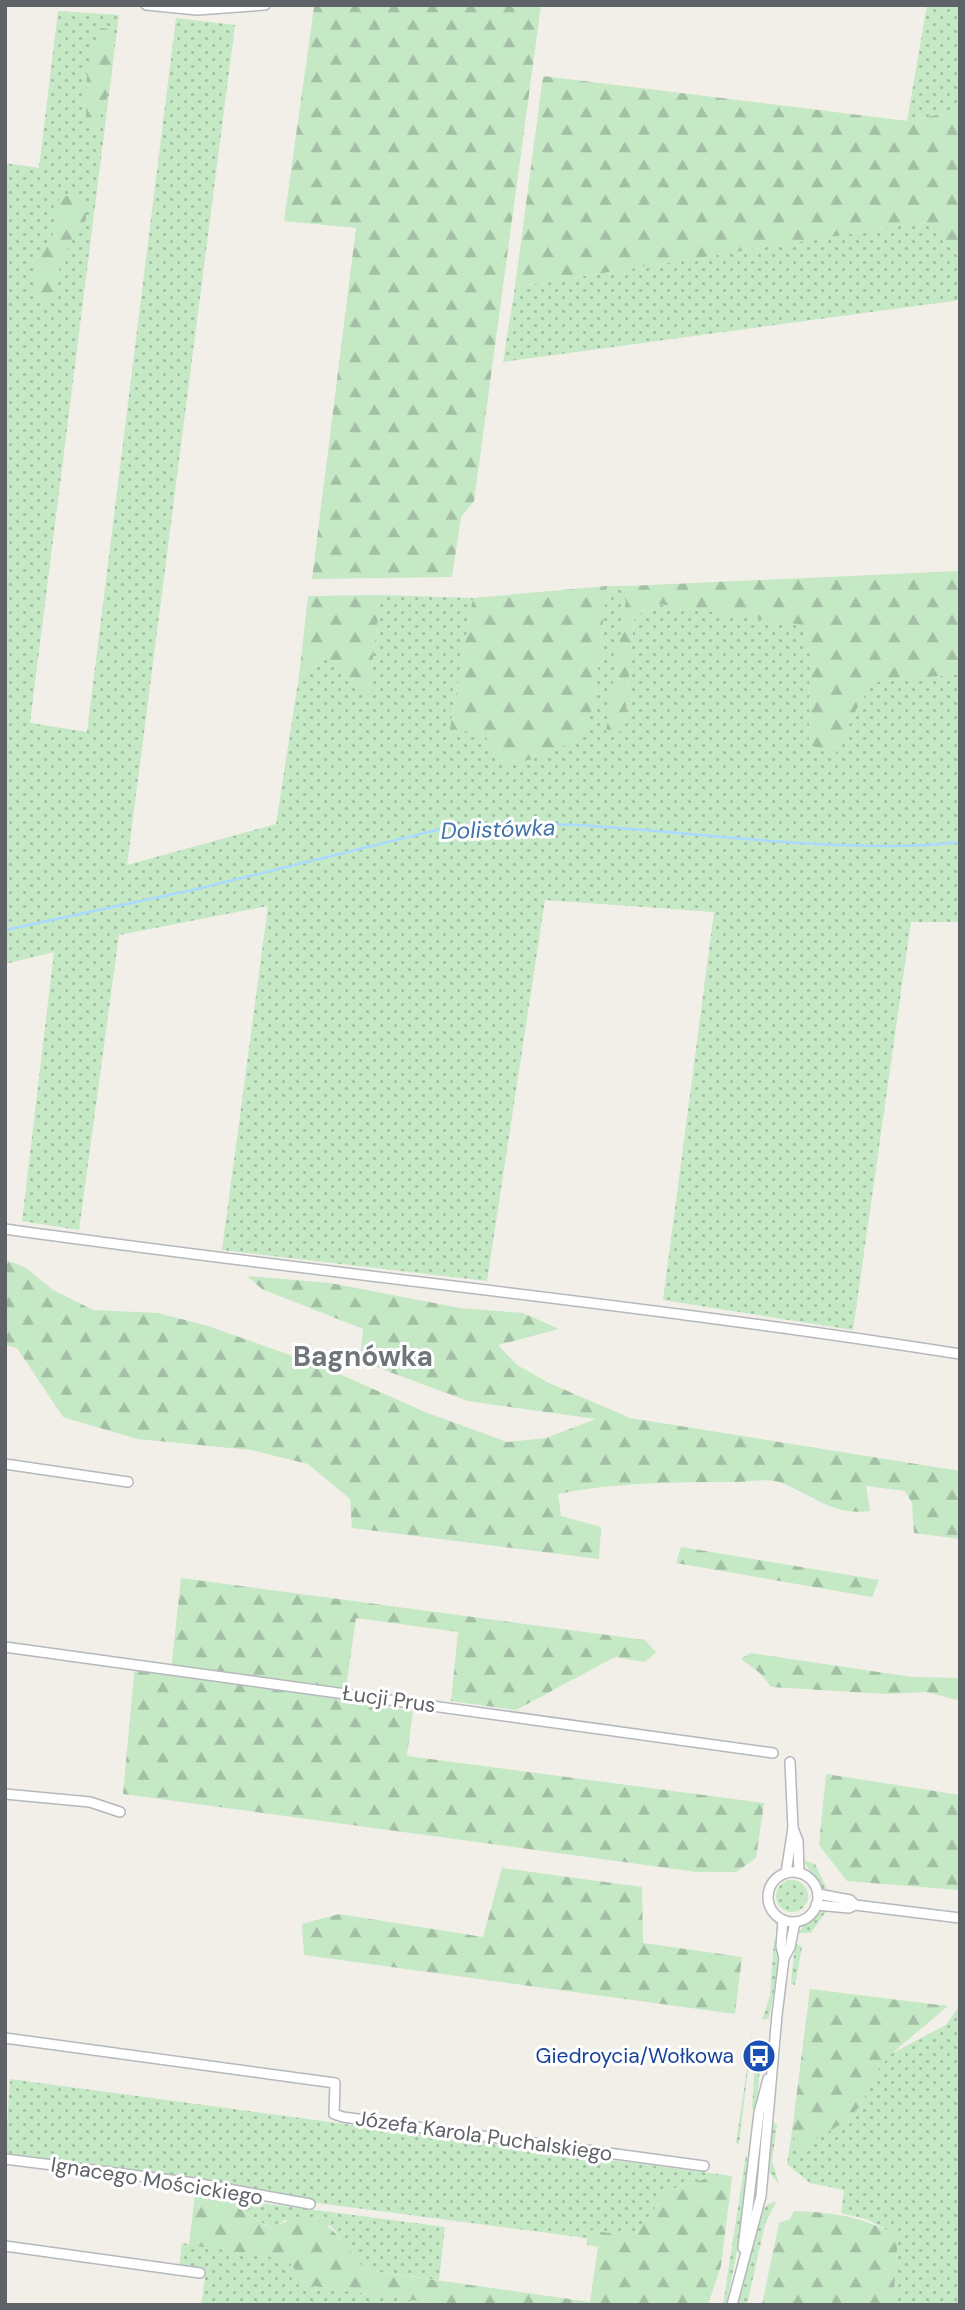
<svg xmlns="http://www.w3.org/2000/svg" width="965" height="2310" viewBox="0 0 965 2310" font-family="'DM Sans',sans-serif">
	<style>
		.grass { fill: url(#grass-dots) }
		.forest { fill: url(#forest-firs) }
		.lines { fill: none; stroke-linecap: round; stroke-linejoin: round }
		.stream { stroke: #aadaff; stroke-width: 2.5 }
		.minor-casing { stroke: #b5b8bc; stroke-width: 12 }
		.minor { stroke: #fff; stroke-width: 9 }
		.labels { text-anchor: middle; stroke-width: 6; stroke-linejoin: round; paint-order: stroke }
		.street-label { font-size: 21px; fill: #5f6368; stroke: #fff }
		.transit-label { font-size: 21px; fill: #164399; stroke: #fff; text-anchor: end }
		.water-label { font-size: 23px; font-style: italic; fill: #4174aa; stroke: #fff }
		.district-label { font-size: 28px; font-weight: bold; fill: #70757a; stroke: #fff }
	</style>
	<defs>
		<pattern id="grass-dots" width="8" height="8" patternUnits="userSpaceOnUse" patternTransform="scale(1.75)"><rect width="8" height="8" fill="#c5e8c5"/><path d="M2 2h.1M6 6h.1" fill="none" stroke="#a3c0a4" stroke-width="1.8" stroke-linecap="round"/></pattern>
		<pattern id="forest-firs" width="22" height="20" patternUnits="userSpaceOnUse" patternTransform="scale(1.75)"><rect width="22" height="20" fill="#c5e8c5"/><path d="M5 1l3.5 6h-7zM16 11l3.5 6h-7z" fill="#a3c0a4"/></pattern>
	</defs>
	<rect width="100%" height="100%" fill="#f1efe8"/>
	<!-- grass -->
	<g class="grass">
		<polygon points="927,5 960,5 960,110 907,121"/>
		<polygon points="58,11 119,15 30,723 87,732 176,18 235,25 127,865 276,824 299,676 324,658 368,696 381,595 473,598 449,733 474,730 487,738 496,760 521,762 566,745 595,695 607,586 628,586 606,732 625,725 634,619 652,603 805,625 810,656 809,744 834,756 852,717 873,682 960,674 960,922 911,922 853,1330 663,1300 714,912 545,900 487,1281 222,1250 268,906 119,935 79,1230 22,1221 54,952 5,964 5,163 39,168"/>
		<polygon points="925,222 960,258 960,300 503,362 515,287"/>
		<polygon points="803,1860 815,1864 829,1893 821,1888"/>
		<circle cx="792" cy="1896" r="16"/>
		<polygon points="827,1910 811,1933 797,1933 815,1915"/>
		<polygon points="774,1940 778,1941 777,1975 769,2018 762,2020 770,1996"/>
		<polygon points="795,1943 802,1947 795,1985 791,1984"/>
		<polygon points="960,2005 960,2305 893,2305 898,2236 866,2219 841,2213 844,2190 810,2183 787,2164 792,2131 798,2149 861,2105 875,2073 891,2054 946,2025"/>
		<polygon points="753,2028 739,2144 736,2143"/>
		<polygon points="755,2066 760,2067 756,2110 752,2109"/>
		<polygon points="10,2079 732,2176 705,2179 669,2190 633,2236 587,2230 587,2238 294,2200 191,2179 5,2155"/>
		<polygon points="773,2122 777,2125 772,2161 779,2184 767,2170"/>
		<path d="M 746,2155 C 755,2167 731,2283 726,2305 L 723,2305 Z"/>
		<polygon points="223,2198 445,2227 439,2280 365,2270 331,2226 285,2220 272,2229"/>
		<polygon points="776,2202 765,2224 747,2305 737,2305 760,2213 768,2204"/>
		<polygon points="182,2243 287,2259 306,2285 447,2305 201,2305 206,2271 179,2267"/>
	</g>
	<!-- forest -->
	<g class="forest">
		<polygon points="322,5 541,5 474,501 461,517 452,577 312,579 356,228 284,221 314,7"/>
		<path d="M 100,28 L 108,29 C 116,64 112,93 96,126 L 86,123 L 87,70 Z"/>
		<polygon points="543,76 907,121 960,110 960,258 925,222 515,287"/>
		<polygon points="73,195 86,202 86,220 71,240 60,266 57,284 49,300 34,296 37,259 57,228 59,197"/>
		<polygon points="960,571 960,674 873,682 852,717 834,757 809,744 810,656 804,625 652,603 634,619 625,725 620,732 606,732 628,586"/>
		<polygon points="607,586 595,695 587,729 566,745 539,757 521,762 496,760 487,738 474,730 449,734 473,598"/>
		<polygon points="381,595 368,697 324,658 299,676 308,596"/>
		<path d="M 5,1260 L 25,1267 L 53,1290 L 93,1310 L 158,1313 L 208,1326 L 326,1368 L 425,1412 L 507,1442 L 546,1438 L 596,1419 L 468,1401 L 360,1361 L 363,1329 L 262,1289 L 247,1276 L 330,1283 L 460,1308 L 523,1313 L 559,1329 L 498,1345 L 517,1365 L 549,1383 L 630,1418 L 960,1471 L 960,1539 L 914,1533 L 912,1503 L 905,1491 L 866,1486 L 870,1511 C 830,1516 813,1494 779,1482 C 767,1478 749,1482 736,1482 C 676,1482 616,1482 558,1494 L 561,1516 L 601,1527 L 599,1559 L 352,1528 L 350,1499 L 308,1464 L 251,1450 L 137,1439 L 63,1417 L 17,1348 L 5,1345 Z"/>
		<polygon points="681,1547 879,1580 872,1597 676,1563"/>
		<polygon points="181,1578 645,1640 656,1652 645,1662 615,1657 516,1710 451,1701 458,1632 356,1618 344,1701 413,1711 407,1756 764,1803 756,1858 736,1872 697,1872 123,1794 135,1665 171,1670"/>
		<polygon points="750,1653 912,1677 960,1678 960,1701 927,1692 887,1694 771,1687 761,1674 741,1659"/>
		<polygon points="826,1774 960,1795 958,1890 847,1881 819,1845"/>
		<polygon points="502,1868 642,1887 643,1943 742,1957 735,2014 304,1955 302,1924 339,1914 483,1937"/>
		<polygon points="810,1989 948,2006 891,2054 875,2073 861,2105 846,2121 798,2150 792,2131"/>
		<path d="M 732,2176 L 721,2266 L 708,2305 L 447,2305 L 306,2285 L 287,2259 L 189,2245 L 195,2194 L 223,2198 L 271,2229 C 320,2199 338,2236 365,2270 L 590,2302 L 598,2247 L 587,2245 L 587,2230 L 633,2236 L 669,2190 L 705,2179 Z"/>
		<path d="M 794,2211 C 837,2213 860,2216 898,2236 L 893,2305 L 762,2305 L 779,2223 L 790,2219 Z"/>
	</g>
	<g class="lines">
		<!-- stream -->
		<path class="stream" d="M 5,930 L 197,889 L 453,826 C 574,816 695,838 816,844 C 863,846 913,848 960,842"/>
		<defs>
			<g id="minor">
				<polyline points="146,5 197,10 265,5"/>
				<path d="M 5,1229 C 323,1274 643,1304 960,1354"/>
				<polyline points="5,1464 128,1482"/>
				<polyline points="5,1647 773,1753"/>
				<polyline points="5,1794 90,1802 120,1812"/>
				<polyline points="793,1828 798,1841 799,1873"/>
				<circle cx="793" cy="1897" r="25"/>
				<polyline points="786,1873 793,1828 790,1762"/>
				<polyline points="818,1894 850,1900 855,1905"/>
				<polyline points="816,1905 849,1908 855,1905 960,1918"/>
				<polyline points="783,1920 781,1946 784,1958"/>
				<polyline points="5,2038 335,2083 334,2114 343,2117 704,2166"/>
				<polyline points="5,2159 195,2183 310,2204"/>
				<polyline points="5,2246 200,2273"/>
				<polyline points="743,2248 759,2113 768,2079"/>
				<polyline points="732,2305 761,2196 777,2015 784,1958 790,1947 795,1922"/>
			</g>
		</defs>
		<!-- minor casing -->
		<use href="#minor" class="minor-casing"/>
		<!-- minor -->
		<use href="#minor" class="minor"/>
	</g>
	<!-- icons -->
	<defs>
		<symbol id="bus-disc" viewBox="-11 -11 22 22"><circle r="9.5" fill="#1a4fb4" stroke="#fff"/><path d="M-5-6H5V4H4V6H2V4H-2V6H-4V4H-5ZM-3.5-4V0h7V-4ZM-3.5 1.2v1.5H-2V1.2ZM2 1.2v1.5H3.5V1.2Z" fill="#fff"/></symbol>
	</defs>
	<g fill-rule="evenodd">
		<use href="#bus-disc" x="740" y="2037" width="38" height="38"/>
	</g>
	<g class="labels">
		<!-- street labels -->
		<g class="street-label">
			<text transform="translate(389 1699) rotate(8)" y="7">Łucji Prus</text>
			<text transform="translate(484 2136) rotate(8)" y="7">Józefa Karola Puchalskiego</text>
			<text transform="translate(157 2181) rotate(9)" y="7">Ignacego Mościckiego</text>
		</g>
		<!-- transit labels -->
		<g class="transit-label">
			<text x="734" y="2063">Giedroycia/Wołkowa</text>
		</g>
		<!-- water labels -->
		<g class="water-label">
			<text transform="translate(498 829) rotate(-2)" y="8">Dolistówka</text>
		</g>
		<!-- district labels -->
		<g class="district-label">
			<text x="363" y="1366">Bagnówka</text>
		</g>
	</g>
	<!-- border -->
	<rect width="965" height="2310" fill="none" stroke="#5f6368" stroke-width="14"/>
</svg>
